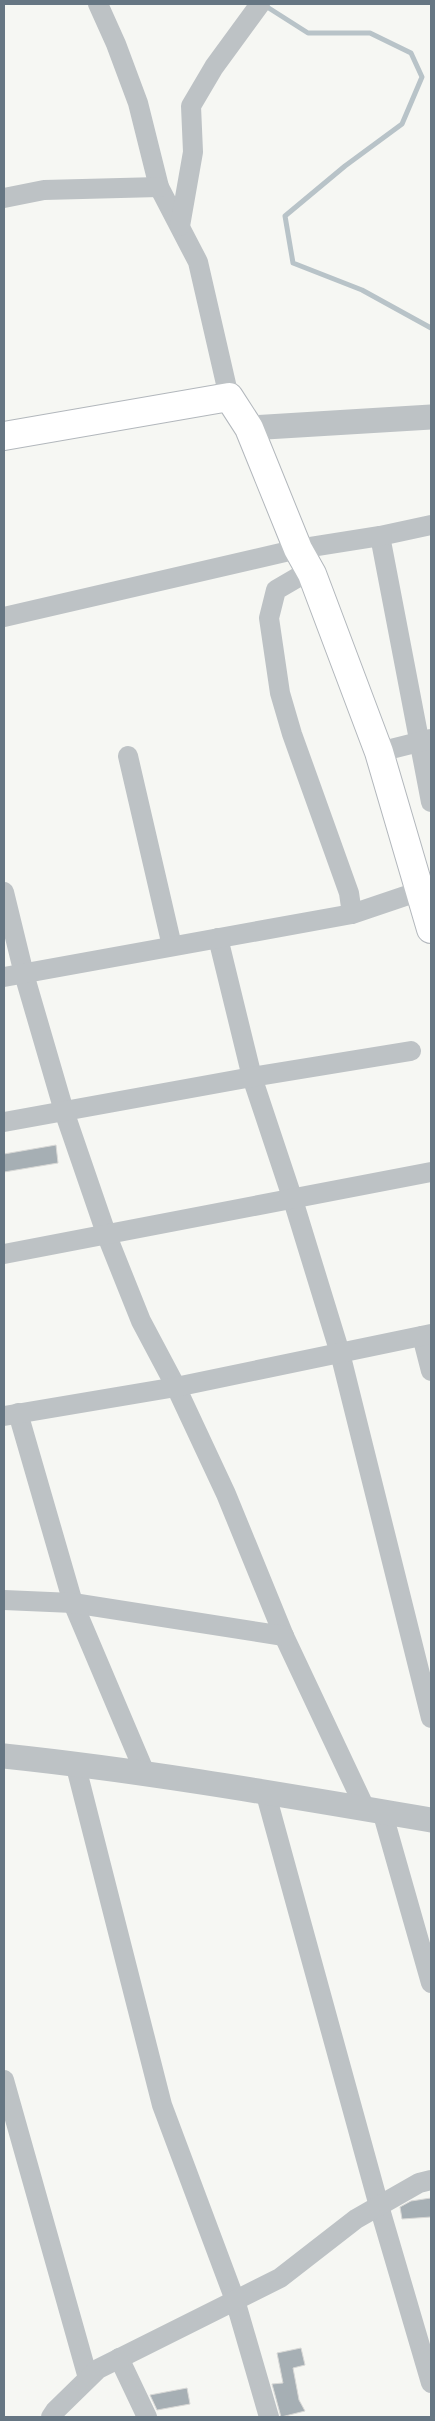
<svg xmlns="http://www.w3.org/2000/svg" width="435" height="2421" viewBox="0 0 435 2421" font-family="Raleway,sans-serif">
	<style>
		.lines { fill: none; stroke-linecap: round; stroke-linejoin: round }
		.stream { stroke: #b8c3c8; stroke-width: 5 }
		.building { fill: #a6afb4; stroke: #d8d8d6 }
		.secondary-casing { stroke: #b2b7bc; stroke-width: 30 }
		.minor { stroke: #bdc2c5; stroke-width: 20 }
		.tertiary { stroke: #bdc2c5; stroke-width: 25 }
		.secondary { stroke: #fff; stroke-width: 28 }
	</style>
	<rect width="100%" height="100%" fill="#f6f7f3"/>
	<g class="lines">
		<!-- stream -->
		<polyline class="stream" points="264,5 308,33 370,33 411,53 422,77 402,124 345,166 285,216 293,263 362,290 431,328"/>
	</g>
	<!-- building -->
	<g class="building">
		<polygon points="56,1145 58,1163 4,1172 4,1154"/>
		<polygon points="431,2198 431,2217 402,2219 400,2207 411,2201"/>
		<polygon points="301,2348 305,2365 293,2368 299,2400 305,2411 281,2417 272,2384 283,2383 277,2353"/>
		<polygon points="187,2388 190,2404 157,2410 150,2395"/>
	</g>
	<g class="lines">
		<defs>
			<polyline id="secondary" points="4,436 229,397 249,428 298,549 312,574 379,752 431,929"/>
		</defs>
		<!-- secondary casing -->
		<use href="#secondary" class="secondary-casing"/>
		<!-- minor -->
		<g class="minor">
			<polyline points="98,4 116,44 138,103 159,187 198,262 229,397"/>
			<polyline points="4,198 44,190 159,187"/>
			<polyline points="180,226 193,152 191,106 214,67 260,4"/>
			<polyline points="380,536 431,802"/>
			<polyline points="4,617 298,549 380,536 431,525"/>
			<polyline points="379,752 431,739"/>
			<polyline points="128,756 172,946"/>
			<polyline points="4,892 24,974 64,1111 107,1236 141,1321 176,1387 226,1494 284,1636 365,1808"/>
			<polyline points="352,914 420,891"/>
			<polyline points="218,938 252,1077 293,1200 340,1353 431,1718"/>
			<polyline points="4,977 352,914 349,893 292,734 280,693 269,618 276,590 300,576 312,574"/>
			<polyline points="4,1122 252,1077 411,1051"/>
			<polyline points="4,1254 431,1172"/>
			<polyline points="422,1336 431,1371"/>
			<polyline points="18,1413 73,1603 145,1773"/>
			<polyline points="4,1416 176,1387 431,1334"/>
			<polyline points="4,1600 73,1603 284,1636"/>
			<polyline points="75,1763 162,2105 235,2300 269,2417"/>
			<polyline points="265,1791 379,2206 431,2383"/>
			<polyline points="382,1811 431,1983"/>
			<polyline points="4,2080 88,2378"/>
			<polyline points="119,2358 147,2417"/>
			<polyline points="51,2417 55,2411 98,2369 280,2278 356,2219 419,2183 431,2180"/>
		</g>
		<!-- tertiary -->
		<g class="tertiary">
			<polyline points="249,428 431,417"/>
			<path d="M 4,1756 C 147,1771 289,1796 431,1820"/>
		</g>
		<!-- secondary -->
		<use href="#secondary" class="secondary"/>
	</g>
	<!-- border -->
	<rect width="435" height="2421" fill="none" stroke="#667683" stroke-width="10"/>
</svg>
